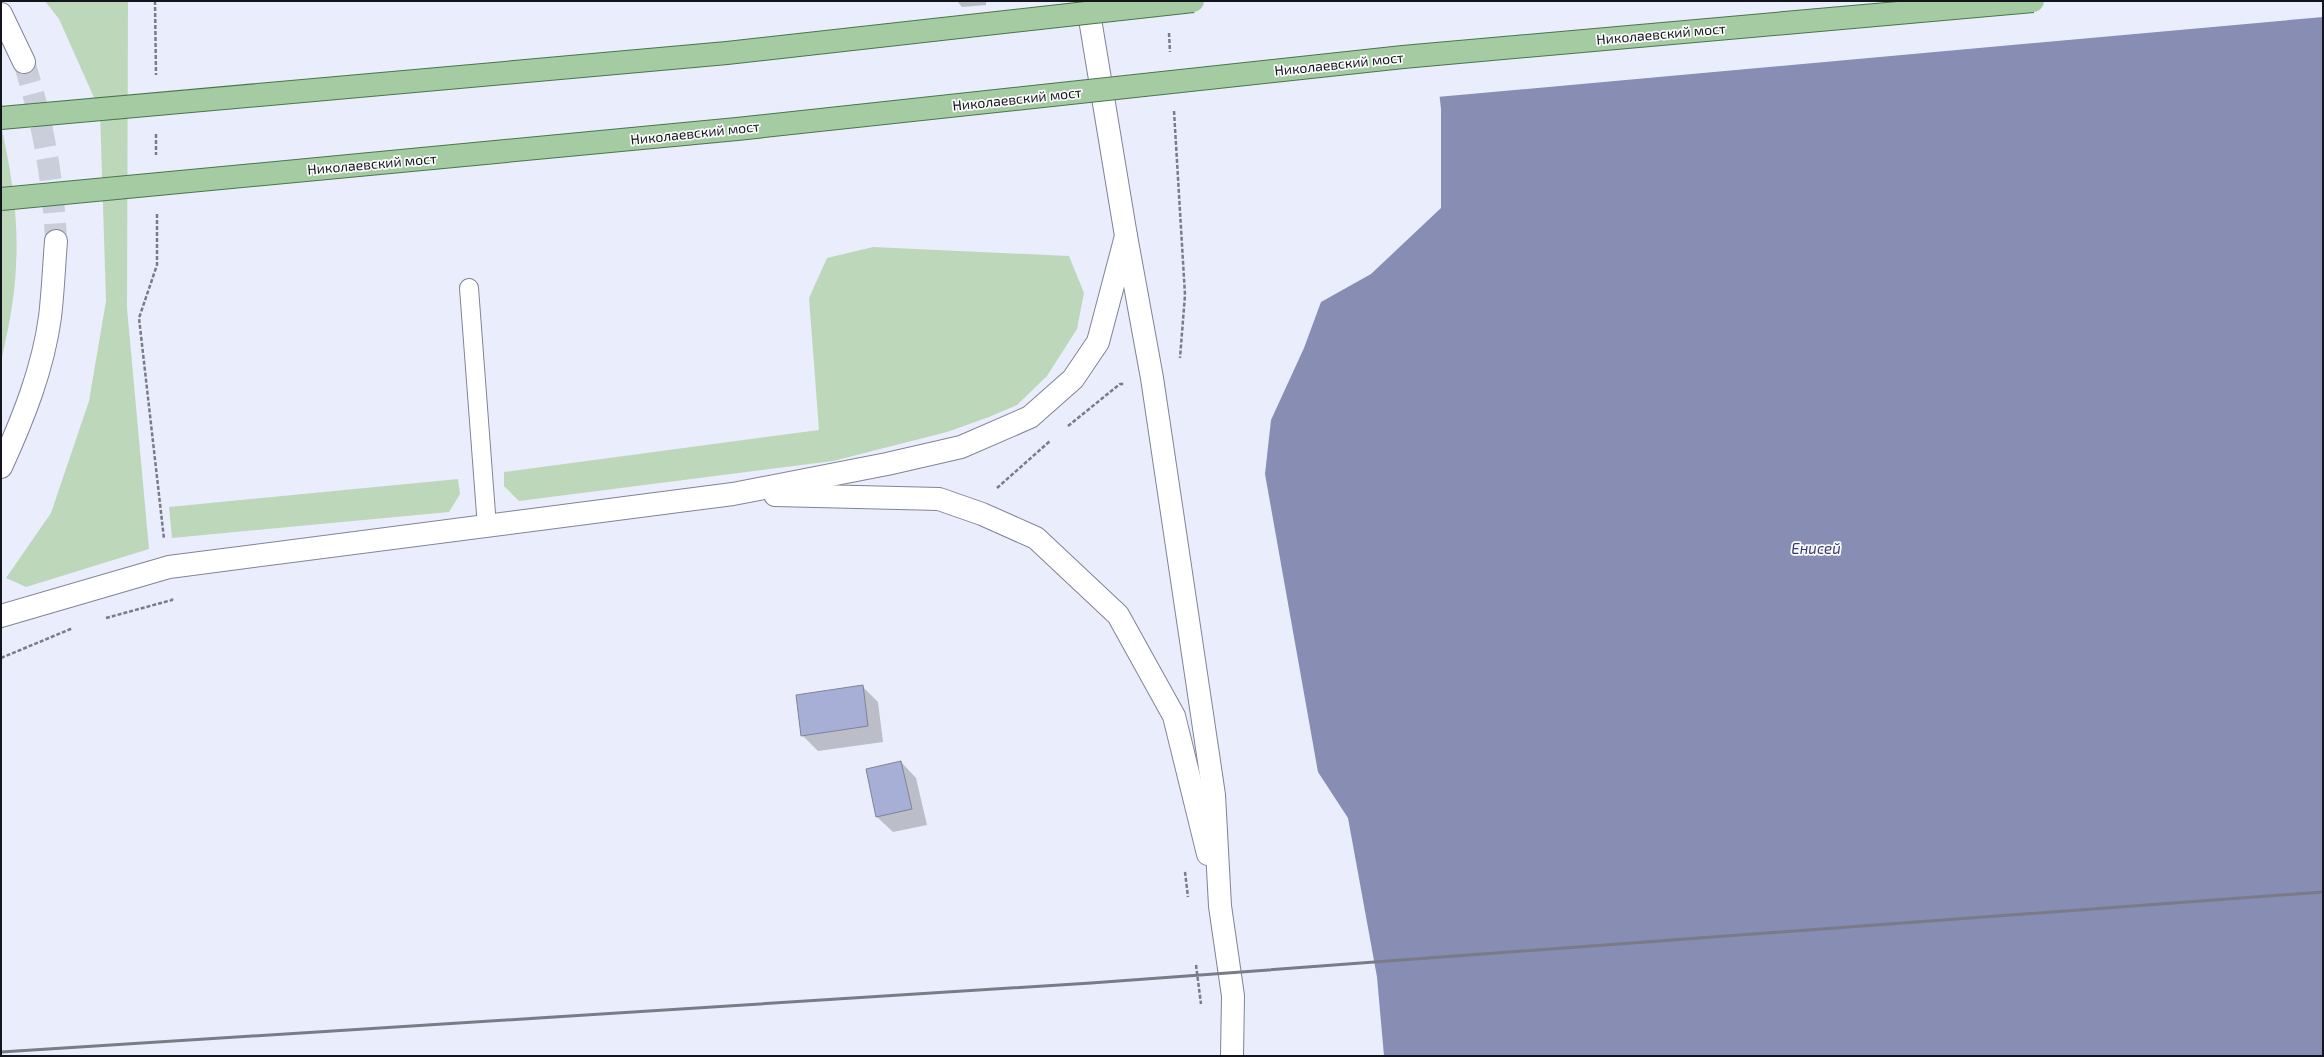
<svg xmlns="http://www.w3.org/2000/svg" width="2324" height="1057" viewBox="0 0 2324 1057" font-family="'Exo 2',sans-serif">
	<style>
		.green { fill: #bdd7bb }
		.water { fill: #878db3 }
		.pier { fill: #eaedfb }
		.shadow { fill: #0003 }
		.building { fill: #a8afd6; stroke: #7f8398 }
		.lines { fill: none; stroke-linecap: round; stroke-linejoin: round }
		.secondary-tunnel { stroke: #cacdda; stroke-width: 22; stroke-dasharray: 22 11; stroke-linecap: butt }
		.service-casing { stroke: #808398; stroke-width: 20 }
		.secondary-casing { stroke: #808398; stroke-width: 24 }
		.path { stroke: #797b86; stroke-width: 2.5; stroke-dasharray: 4 2; stroke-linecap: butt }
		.service { stroke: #fff; stroke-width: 18 }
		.secondary { stroke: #fff; stroke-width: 22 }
		.rail { stroke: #797b86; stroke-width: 3 }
		.primary-bridge-casing { stroke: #4a754b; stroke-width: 24; stroke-linecap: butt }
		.primary-bridge { stroke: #a4cba2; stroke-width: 22 }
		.labels { text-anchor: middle; stroke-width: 3.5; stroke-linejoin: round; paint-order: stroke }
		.street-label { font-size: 14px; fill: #13151d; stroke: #fbfbfb }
		.water-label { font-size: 15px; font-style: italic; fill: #363b6e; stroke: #fbfbfb }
	</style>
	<rect width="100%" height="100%" fill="#eaedfb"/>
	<!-- green -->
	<g class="green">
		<polygon points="45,1 128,1 127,308 149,549 26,587 6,578 51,513 89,401 106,301 100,111 59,19"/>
		<path d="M 1,125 C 11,171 19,218 16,265 C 15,298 8,330 1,362 Z"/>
		<polygon points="873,247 1069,256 1084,293 1077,329 1047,376 1017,405 989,417 947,432 833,461 519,501 504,486 504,472 819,430 809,298 827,258"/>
		<polygon points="458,479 460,494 449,512 172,538 169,507"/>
	</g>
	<!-- water -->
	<polygon class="water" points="1429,1 2323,1 2323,1056 1384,1056 1377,977 1348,818 1318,772 1265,474 1271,420 1304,348 1321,302 1371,274 1441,208 1441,109"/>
	<!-- pier -->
	<polygon class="pier" points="1427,1 2323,1 2323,17 1437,97"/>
	<!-- shadow -->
	<g class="shadow">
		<polygon points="957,1 986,1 986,5 962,7"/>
		<polygon points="862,686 878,702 883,742 818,751 802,735"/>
		<polygon points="901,762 916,778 927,825 893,832 877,817"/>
	</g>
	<!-- building -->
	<g class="building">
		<polygon points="863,685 868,726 801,736 796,695"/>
		<polygon points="901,761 912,809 876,817 866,769"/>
	</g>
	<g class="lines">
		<!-- secondary-tunnel -->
		<path class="secondary-tunnel" d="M 24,62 C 43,123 53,177 56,241"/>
		<defs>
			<polyline id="service" points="469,288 487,527"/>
			<g id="secondary">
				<polyline points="1087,1 1126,236 1152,378 1214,795 1220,906 1233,996 1232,1056"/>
				<polyline points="1,14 24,62"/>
				<path d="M 1,467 C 23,419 43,369 50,317 C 53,292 54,266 56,241"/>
				<polyline points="775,495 939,499 982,514 1036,538 1118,615 1174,716 1208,854"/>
				<polyline points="1,616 169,567 733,494 887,464 961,447 1030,417 1073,379 1098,342 1126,236"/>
			</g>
		</defs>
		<!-- service casing -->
		<use href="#service" class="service-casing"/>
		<!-- secondary casing -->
		<use href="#secondary" class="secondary-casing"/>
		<!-- path -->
		<g class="path">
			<polyline points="155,1 156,75"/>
			<polyline points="1169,33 1170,52"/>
			<polyline points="1174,111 1185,295 1180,358"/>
			<polyline points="156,134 156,155"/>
			<polyline points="157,214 157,265 139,318 164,539"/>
			<polyline points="1068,426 1120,384 1124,384"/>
			<polyline points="997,488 1050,441"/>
			<polyline points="106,618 172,600 172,597"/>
			<polyline points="1,658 73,628"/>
			<polyline points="1185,872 1188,897"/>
			<polyline points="1196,965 1201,1004"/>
		</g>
		<!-- service -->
		<use href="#service" class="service"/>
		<!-- secondary -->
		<use href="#secondary" class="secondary"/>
		<!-- rail -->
		<polyline class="rail" points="1,1052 1091,983 2323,892"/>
		<defs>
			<g id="primary-bridge">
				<polyline points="1,118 727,53 1193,1"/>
				<polyline points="1,199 737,129 1403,57 2033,1"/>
			</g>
		</defs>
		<!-- primary-bridge casing -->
		<use href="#primary-bridge" class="primary-bridge-casing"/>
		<!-- primary-bridge -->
		<use href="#primary-bridge" class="primary-bridge"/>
	</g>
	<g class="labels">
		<!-- street labels -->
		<g class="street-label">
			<text transform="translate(1661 34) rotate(-5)" y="5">Николаевский мост</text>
			<text transform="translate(1339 64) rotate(-6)" y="5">Николаевский мост</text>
			<text transform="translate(1017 99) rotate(-6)" y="5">Николаевский мост</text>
			<text transform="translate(695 133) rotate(-6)" y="5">Николаевский мост</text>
			<text transform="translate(372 164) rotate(-5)" y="5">Николаевский мост</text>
		</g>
		<!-- water labels -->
		<g class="water-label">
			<text x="1816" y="554">Енисей</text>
		</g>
	</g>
	<!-- border -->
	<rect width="2324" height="1057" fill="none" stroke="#13151d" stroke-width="4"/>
</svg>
